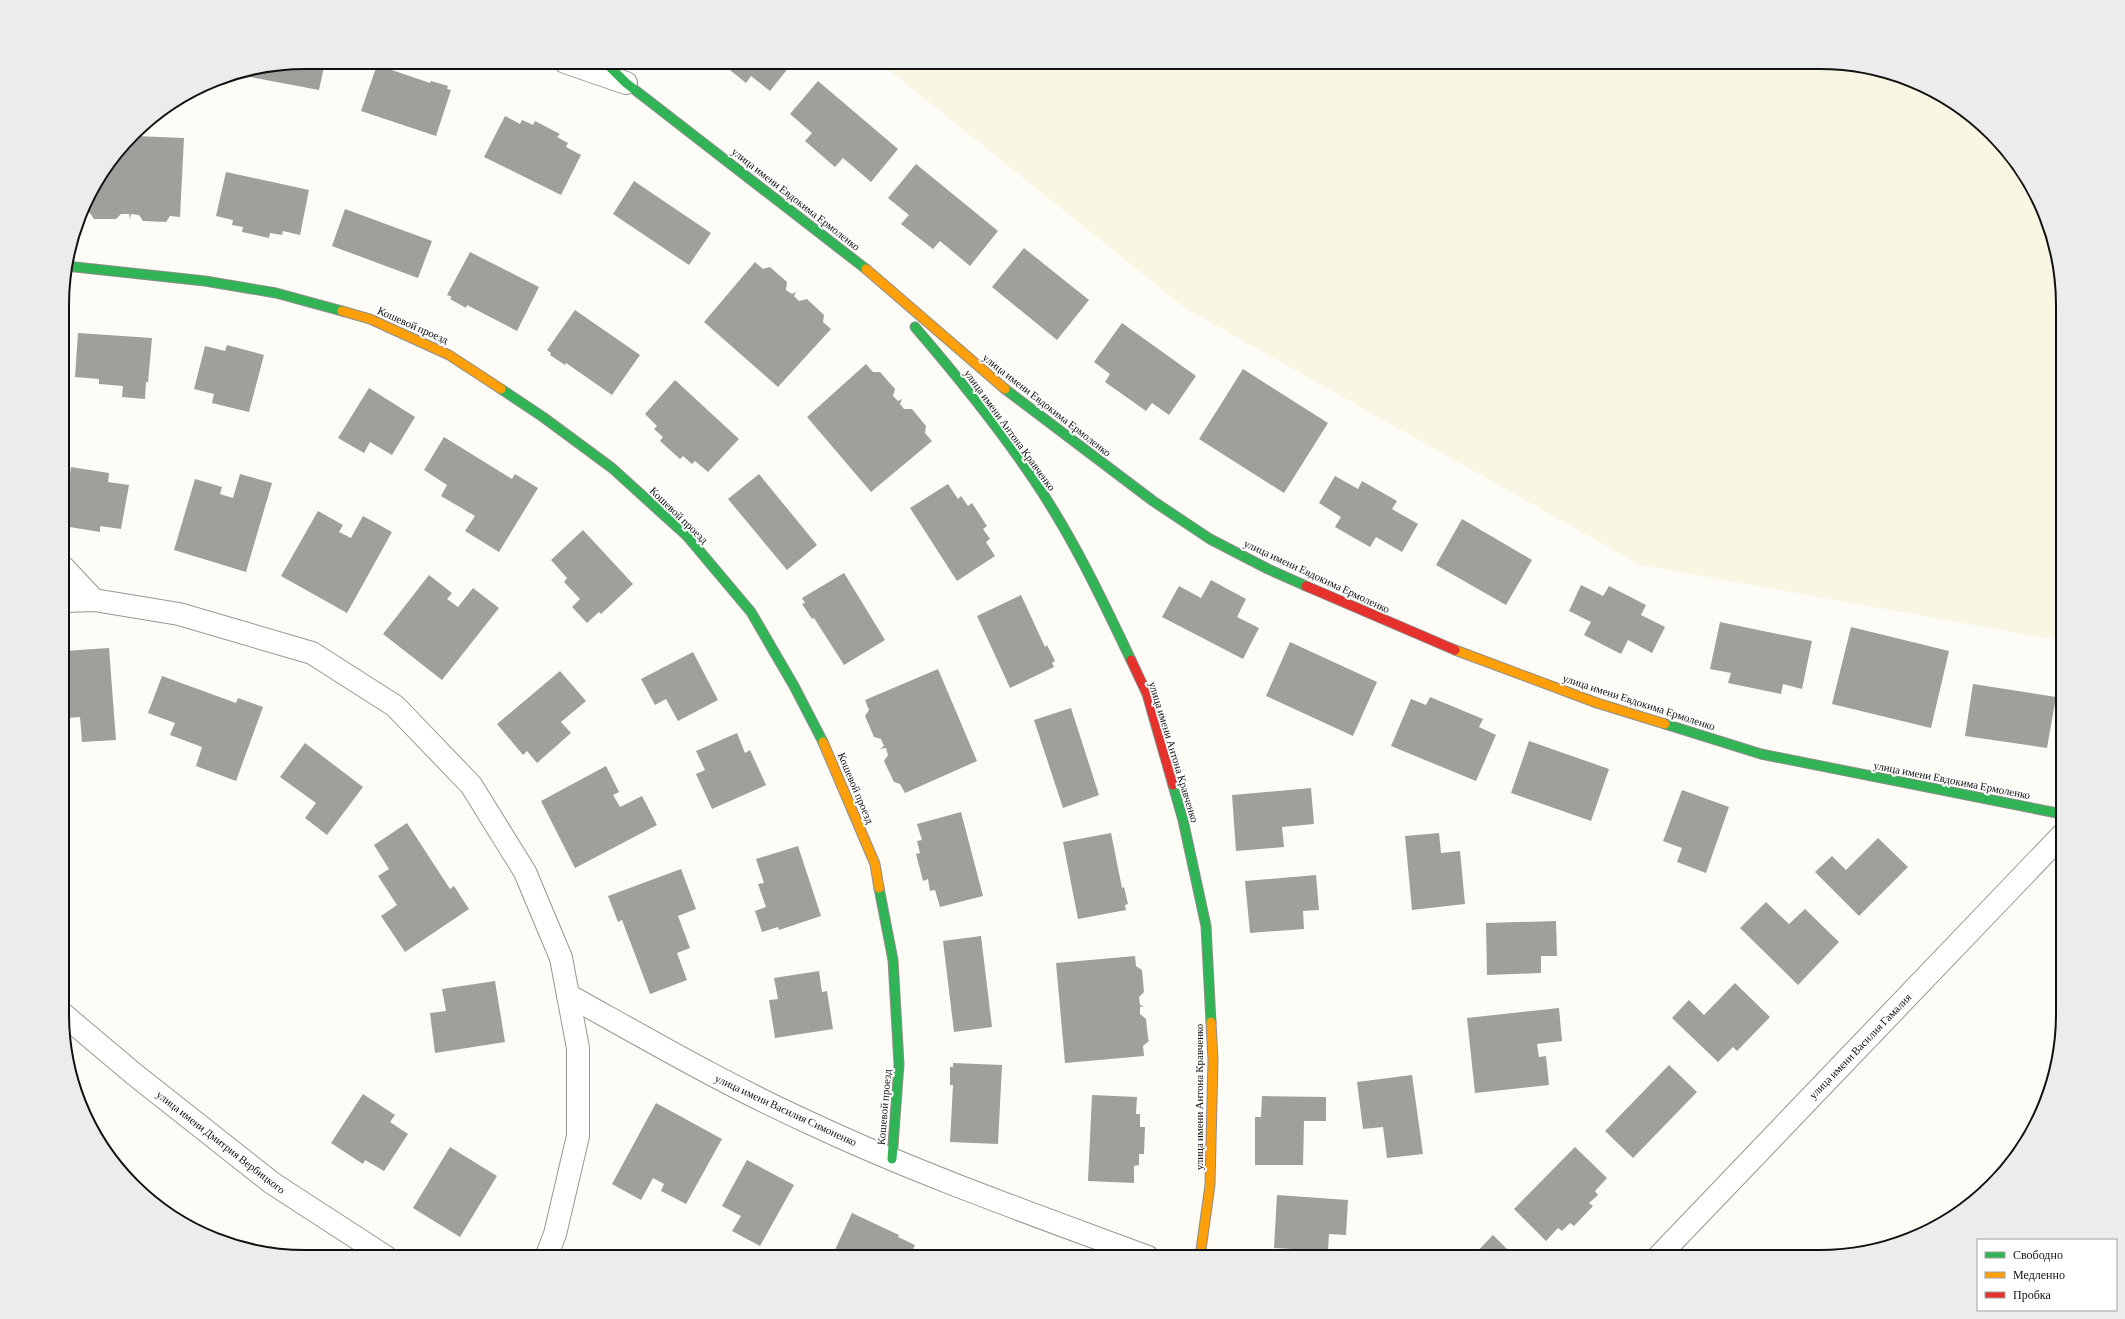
<svg xmlns="http://www.w3.org/2000/svg" width="2125" height="1319" viewBox="0 0 2125 1319" font-family="'Crimson Pro',serif">
	<style>
		.farmland { fill: #f9f7e4 }
		.building { fill: #a19f9c }
		.lines { fill: none; stroke-linecap: round; stroke-linejoin: round }
		.street-casing { stroke: #979795; stroke-width: 24 }
		.fast-casing { stroke: #8e8d8b; stroke-width: 11 }
		.slow-casing { stroke: #8e8d8b; stroke-width: 11 }
		.jam-casing { stroke: #8e8d8b; stroke-width: 11 }
		.street { stroke: #fffffe; stroke-width: 22 }
		.fast { stroke: #30b455; stroke-width: 9 }
		.slow { stroke: #ff9f0a; stroke-width: 9 }
		.jam { stroke: #e5322d; stroke-width: 9 }
		.labels { text-anchor: middle; stroke-width: 4; stroke-linejoin: round; paint-order: stroke }
		.street-label { font-size: 11px; fill: #111; stroke: #fff }
		.rim { fill: none; stroke: #111; stroke-width: 2 }
	</style>
	<rect width="100%" height="100%" fill="#fdfcf7"/>
	<!-- farmland -->
	<polygon class="farmland" points="879,62 1820,62 1898,75 1955,103 2002,145 2031,184 2055,242 2062,290 2062,641 1640,565 1185,308"/>
	<!-- building -->
	<g class="building">
		<polygon points="305,62 325,62 319,90 240,75"/>
		<polygon points="720,62 793,62 770,91 751,76 746,83"/>
		<polygon points="377,65 430,83 431,81 448,86 447,89 451,90 436,136 361,111"/>
		<polygon points="818,81 898,149 871,182 843,158 835,167 805,141 812,133 790,114"/>
		<polygon points="505,116 520,124 522,120 533,125 535,121 560,134 557,137 568,143 566,147 581,155 561,195 484,157"/>
		<polygon points="135,136 184,138 180,217 170,216 166,222 143,221 139,215 131,214 130,219 129,214 121,214 116,219 94,219 90,213 83,212 87,197"/>
		<polygon points="916,164 998,231 970,266 940,241 933,249 901,224 909,215 888,198"/>
		<polygon points="226,172 309,190 300,235 283,231 282,235 270,233 269,238 242,232 243,227 232,225 233,220 216,216"/>
		<polygon points="634,181 711,233 689,265 613,214"/>
		<polygon points="345,209 432,241 418,278 332,246"/>
		<polygon points="1024,248 1089,300 1057,340 992,287"/>
		<polygon points="470,252 539,287 517,331 467,305 466,308 450,299 452,297 447,295"/>
		<polygon points="755,262 763,269 770,267 787,282 786,290 792,294 796,292 794,296 799,301 807,299 824,315 823,322 831,329 778,387 704,322"/>
		<polygon points="575,310 640,355 612,395 566,363 565,365 550,355 551,353 547,350"/>
		<polygon points="1122,323 1196,376 1169,415 1152,403 1146,411 1105,382 1110,374 1094,362"/>
		<polygon points="78,333 152,338 148,382 146,382 145,399 122,397 123,386 99,384 99,379 75,377"/>
		<polygon points="227,345 264,355 249,412 212,403 214,394 194,389 205,346 225,351"/>
		<polygon points="866,364 873,372 880,372 895,389 893,396 898,401 902,399 900,404 904,409 912,409 926,426 925,433 932,441 871,492 807,417"/>
		<polygon points="1243,369 1328,423 1284,493 1199,439"/>
		<polygon points="675,380 739,439 708,472 695,461 692,464 683,456 680,459 660,441 663,437 654,429 657,426 645,414"/>
		<polygon points="369,388 415,417 392,455 370,442 364,453 338,438"/>
		<polygon points="444,437 512,479 515,474 538,488 499,552 465,531 475,516 441,496 447,485 424,470"/>
		<polygon points="71,467 109,473 108,482 129,485 121,529 100,526 100,532 64,526 64,513"/>
		<polygon points="240,474 272,483 246,572 174,550 195,479 222,487 220,494 233,498"/>
		<polygon points="759,474 817,545 787,570 728,499"/>
		<polygon points="1335,476 1358,489 1362,481 1397,501 1392,509 1418,524 1402,552 1376,537 1370,547 1335,527 1341,517 1319,503"/>
		<polygon points="948,484 958,499 961,496 968,506 972,503 987,526 983,529 990,539 986,542 995,556 957,581 910,508"/>
		<polygon points="318,511 343,525 339,532 351,538 363,516 392,532 347,613 281,576"/>
		<polygon points="1462,519 1532,560 1506,605 1436,565"/>
		<polygon points="583,530 633,584 601,614 599,612 587,623 572,607 580,599 564,582 567,578 551,560"/>
		<polygon points="844,573 885,640 844,665 814,618 812,619 802,604 805,603 802,598"/>
		<polygon points="429,575 452,593 447,599 458,607 473,588 499,608 442,680 383,634"/>
		<polygon points="1211,580 1246,599 1237,617 1259,628 1243,659 1162,617 1179,586 1201,598"/>
		<polygon points="1581,585 1603,596 1609,586 1646,605 1641,615 1665,627 1652,653 1628,640 1621,654 1584,635 1591,622 1569,611"/>
		<polygon points="1021,595 1045,647 1047,645 1055,661 1052,663 1054,667 1010,688 977,616"/>
		<polygon points="1720,622 1812,641 1802,689 1783,684 1781,694 1728,683 1731,673 1710,669"/>
		<polygon points="1851,627 1949,651 1931,728 1832,704"/>
		<polygon points="1290,642 1377,682 1353,736 1266,696"/>
		<polygon points="109,648 116,740 82,742 80,717 67,718 68,725 64,726 64,651"/>
		<polygon points="693,652 718,700 678,721 666,699 655,705 641,679"/>
		<polygon points="938,669 977,761 905,793 900,784 894,782 884,761 888,755 886,748 880,749 884,746 881,739 874,737 865,716 869,710 865,700"/>
		<polygon points="560,671 586,701 561,722 571,733 537,763 527,751 523,755 497,724"/>
		<polygon points="162,676 236,703 238,698 263,707 236,781 196,766 202,747 170,735 175,723 148,713"/>
		<polygon points="1973,684 2056,697 2047,748 1965,736"/>
		<polygon points="1430,697 1483,719 1479,727 1496,735 1476,781 1391,746 1411,699 1426,705"/>
		<polygon points="1071,708 1099,795 1063,808 1034,720"/>
		<polygon points="737,733 745,753 750,750 766,785 712,809 696,774 705,770 696,751"/>
		<polygon points="1529,741 1609,769 1591,821 1511,793"/>
		<polygon points="305,743 363,787 327,835 305,818 316,803 280,777"/>
		<polygon points="606,766 619,792 613,795 620,807 642,796 657,825 575,868 541,801"/>
		<polygon points="1311,788 1314,824 1282,827 1284,847 1236,851 1232,795"/>
		<polygon points="1682,790 1729,807 1706,873 1677,862 1682,848 1663,841"/>
		<polygon points="961,812 983,896 940,907 935,890 930,891 928,879 923,881 916,854 920,853 917,841 922,840 917,824"/>
		<polygon points="407,823 450,889 454,886 469,909 405,952 381,916 397,905 378,876 389,869 374,845"/>
		<polygon points="1111,833 1122,888 1124,887 1128,904 1125,905 1126,910 1078,919 1063,842"/>
		<polygon points="1439,833 1441,853 1460,851 1465,904 1412,910 1405,836"/>
		<polygon points="1878,838 1908,867 1859,916 1815,872 1832,856 1846,870"/>
		<polygon points="798,846 821,916 779,930 778,927 762,932 755,911 766,907 758,884 764,883 756,859"/>
		<polygon points="681,869 696,909 678,916 690,948 677,953 687,980 650,994 622,920 618,922 608,896"/>
		<polygon points="1316,875 1319,910 1303,911 1304,929 1250,933 1245,881"/>
		<polygon points="1766,902 1789,924 1805,909 1839,942 1798,985 1740,928"/>
		<polygon points="1556,921 1557,956 1541,956 1541,973 1487,975 1486,923"/>
		<polygon points="981,936 992,1027 954,1032 943,941"/>
		<polygon points="1135,956 1136,966 1142,970 1144,992 1139,997 1140,1005 1144,1006 1140,1007 1140,1014 1146,1019 1148,1038 1149,1041 1143,1046 1144,1056 1065,1063 1056,963"/>
		<polygon points="819,971 822,992 827,991 833,1029 775,1038 769,1000 778,999 774,978"/>
		<polygon points="495,981 505,1042 435,1053 430,1013 446,1011 442,989"/>
		<polygon points="1735,983 1770,1017 1737,1051 1733,1047 1718,1062 1672,1018 1689,1000 1704,1015"/>
		<polygon points="1559,1008 1562,1041 1537,1044 1539,1057 1546,1056 1549,1085 1475,1093 1467,1018"/>
		<polygon points="953,1063 1002,1065 998,1144 950,1142 953,1085 950,1085 950,1067 953,1067"/>
		<polygon points="1669,1065 1697,1092 1633,1158 1605,1131"/>
		<polygon points="1412,1075 1423,1154 1387,1158 1383,1127 1363,1129 1357,1082"/>
		<polygon points="363,1094 395,1115 390,1122 408,1134 384,1171 365,1160 363,1164 331,1143"/>
		<polygon points="1092,1095 1137,1097 1136,1114 1140,1114 1140,1127 1145,1127 1144,1154 1139,1154 1139,1165 1134,1166 1134,1183 1088,1181"/>
		<polygon points="1262,1096 1326,1097 1326,1121 1304,1121 1303,1165 1255,1165 1255,1117 1261,1117"/>
		<polygon points="656,1103 722,1139 686,1204 661,1191 664,1184 653,1178 641,1200 612,1184"/>
		<polygon points="450,1147 497,1176 460,1237 413,1208"/>
		<polygon points="1575,1147 1607,1178 1595,1191 1598,1195 1589,1203 1593,1206 1574,1226 1570,1223 1562,1231 1558,1228 1546,1241 1514,1209"/>
		<polygon points="747,1160 794,1185 760,1246 732,1231 741,1216 722,1206"/>
		<polygon points="1277,1195 1348,1200 1346,1235 1329,1234 1328,1251 1274,1248"/>
		<polygon points="852,1213 899,1235 898,1237 915,1245 909,1257 839,1257 833,1254"/>
		<polygon points="1493,1235 1515,1257 1472,1257"/>
		<polygon points="628,1249 643,1257 623,1257"/>
	</g>
	<g class="lines">
		<defs>
			<g id="street">
				<polyline points="565,62 626,83"/>
				<polyline points="64,568 94,600"/>
				<polyline points="64,601 94,600 179,614 312,653 395,706 471,785 525,872 561,958 578,1048 578,1136 555,1234 546,1257"/>
				<path d="M 568,995 C 649,1040 728,1086 812,1124 C 921,1175 1035,1215 1148,1257"/>
				<polyline points="64,1015 134,1074 272,1183 386,1257"/>
				<polyline points="1658,1257 2062,835"/>
			</g>
			<g id="fast">
				<polyline points="605,62 626,83 866,269"/>
				<polyline points="66,266 205,281 276,293 342,311"/>
				<path d="M 915,327 C 957,376 998,426 1034,480 C 1072,536 1102,599 1131,660"/>
				<polyline points="501,389 543,417 612,468 687,536 751,612 794,686 823,742"/>
				<polyline points="1005,389 1153,501 1210,539 1268,569 1306,586"/>
				<polyline points="1665,724 1761,754 2062,814"/>
				<polyline points="1173,785 1183,820 1206,926 1211,1022"/>
				<polyline points="879,888 893,960 899,1064 892,1159"/>
			</g>
			<g id="slow">
				<polyline points="866,269 1005,389"/>
				<polyline points="342,311 370,319 449,355 501,389"/>
				<polyline points="1455,650 1597,703 1665,724"/>
				<polyline points="823,742 875,864 879,888"/>
				<polyline points="1200,1257 1210,1185 1213,1060 1211,1022"/>
			</g>
			<g id="jam">
				<polyline points="1306,586 1455,650"/>
				<polyline points="1131,660 1147,694 1173,785"/>
			</g>
		</defs>
		<!-- street casing -->
		<use href="#street" class="street-casing"/>
		<!-- fast casing -->
		<use href="#fast" class="fast-casing"/>
		<!-- slow casing -->
		<use href="#slow" class="slow-casing"/>
		<!-- jam casing -->
		<use href="#jam" class="jam-casing"/>
		<!-- street -->
		<use href="#street" class="street"/>
		<!-- fast -->
		<use href="#fast" class="fast"/>
		<!-- slow -->
		<use href="#slow" class="slow"/>
		<!-- jam -->
		<use href="#jam" class="jam"/>
	</g>
	<g class="labels">
		<!-- street labels -->
		<g class="street-label">
			<text transform="translate(796 199) rotate(38)" y="4">улица имени Евдокима Ермоленко</text>
			<text transform="translate(413 325) rotate(24)" y="4">Кошевой проезд</text>
			<text transform="translate(1047 405) rotate(38)" y="4">улица имени Евдокима Ермоленко</text>
			<text transform="translate(1010 430) rotate(54)" y="4">улица имени Антона Кравченко</text>
			<text transform="translate(679 515) rotate(44)" y="4">Кошевой проезд</text>
			<text transform="translate(1317 576) rotate(25)" y="4">улица имени Евдокима Ермоленко</text>
			<text transform="translate(1639 702) rotate(18)" y="4">улица имени Евдокима Ермоленко</text>
			<text transform="translate(1174 752) rotate(73)" y="4">улица имени Антона Кравченко</text>
			<text transform="translate(1952 780) rotate(11)" y="4">улица имени Евдокима Ермоленко</text>
			<text transform="translate(856 788) rotate(67)" y="4">Кошевой проезд</text>
			<text transform="translate(1860 1046) rotate(-46)" y="4">улица имени Василия Гамалия</text>
			<text transform="translate(1199 1097) rotate(-90)" y="4">улица имени Антона Кравченко</text>
			<text transform="translate(884 1107) rotate(-85)" y="4">Кошевой проезд</text>
			<text transform="translate(786 1110) rotate(25)" y="4">улица имени Василия Симоненко</text>
			<text transform="translate(221 1142) rotate(38)" y="4">улица имени Дмитрия Вербицкого</text>
		</g>
	</g>
	<!-- crop -->
	<path d="M0 0H2125V1319H0ZM305 69H1820A236 236 0 0 1 2056 305V1014A236 236 0 0 1 1820 1250H305A236 236 0 0 1 69 1014V305A236 236 0 0 1 305 69Z" fill="#ececec" fill-rule="evenodd"/>
	<path class="rim" d="M305 69H1820A236 236 0 0 1 2056 305V1014A236 236 0 0 1 1820 1250H305A236 236 0 0 1 69 1014V305A236 236 0 0 1 305 69Z"/>
	<!-- legend -->
	<rect x="1977" y="1239" width="140" height="72" fill="#ffffff" stroke="#a0a0a0"/>
	<rect x="1985" y="1252" width="20" height="6" fill="#30b455" stroke="#a0a0a0"/>
	<text x="2013" y="1259" font-size="12" fill="#111111">Свободно</text>
	<rect x="1985" y="1272" width="20" height="6" fill="#ff9f0a" stroke="#a0a0a0"/>
	<text x="2013" y="1279" font-size="12" fill="#111111">Медленно</text>
	<rect x="1985" y="1292" width="20" height="6" fill="#e5322d" stroke="#a0a0a0"/>
	<text x="2013" y="1299" font-size="12" fill="#111111">Пробка</text>
</svg>
